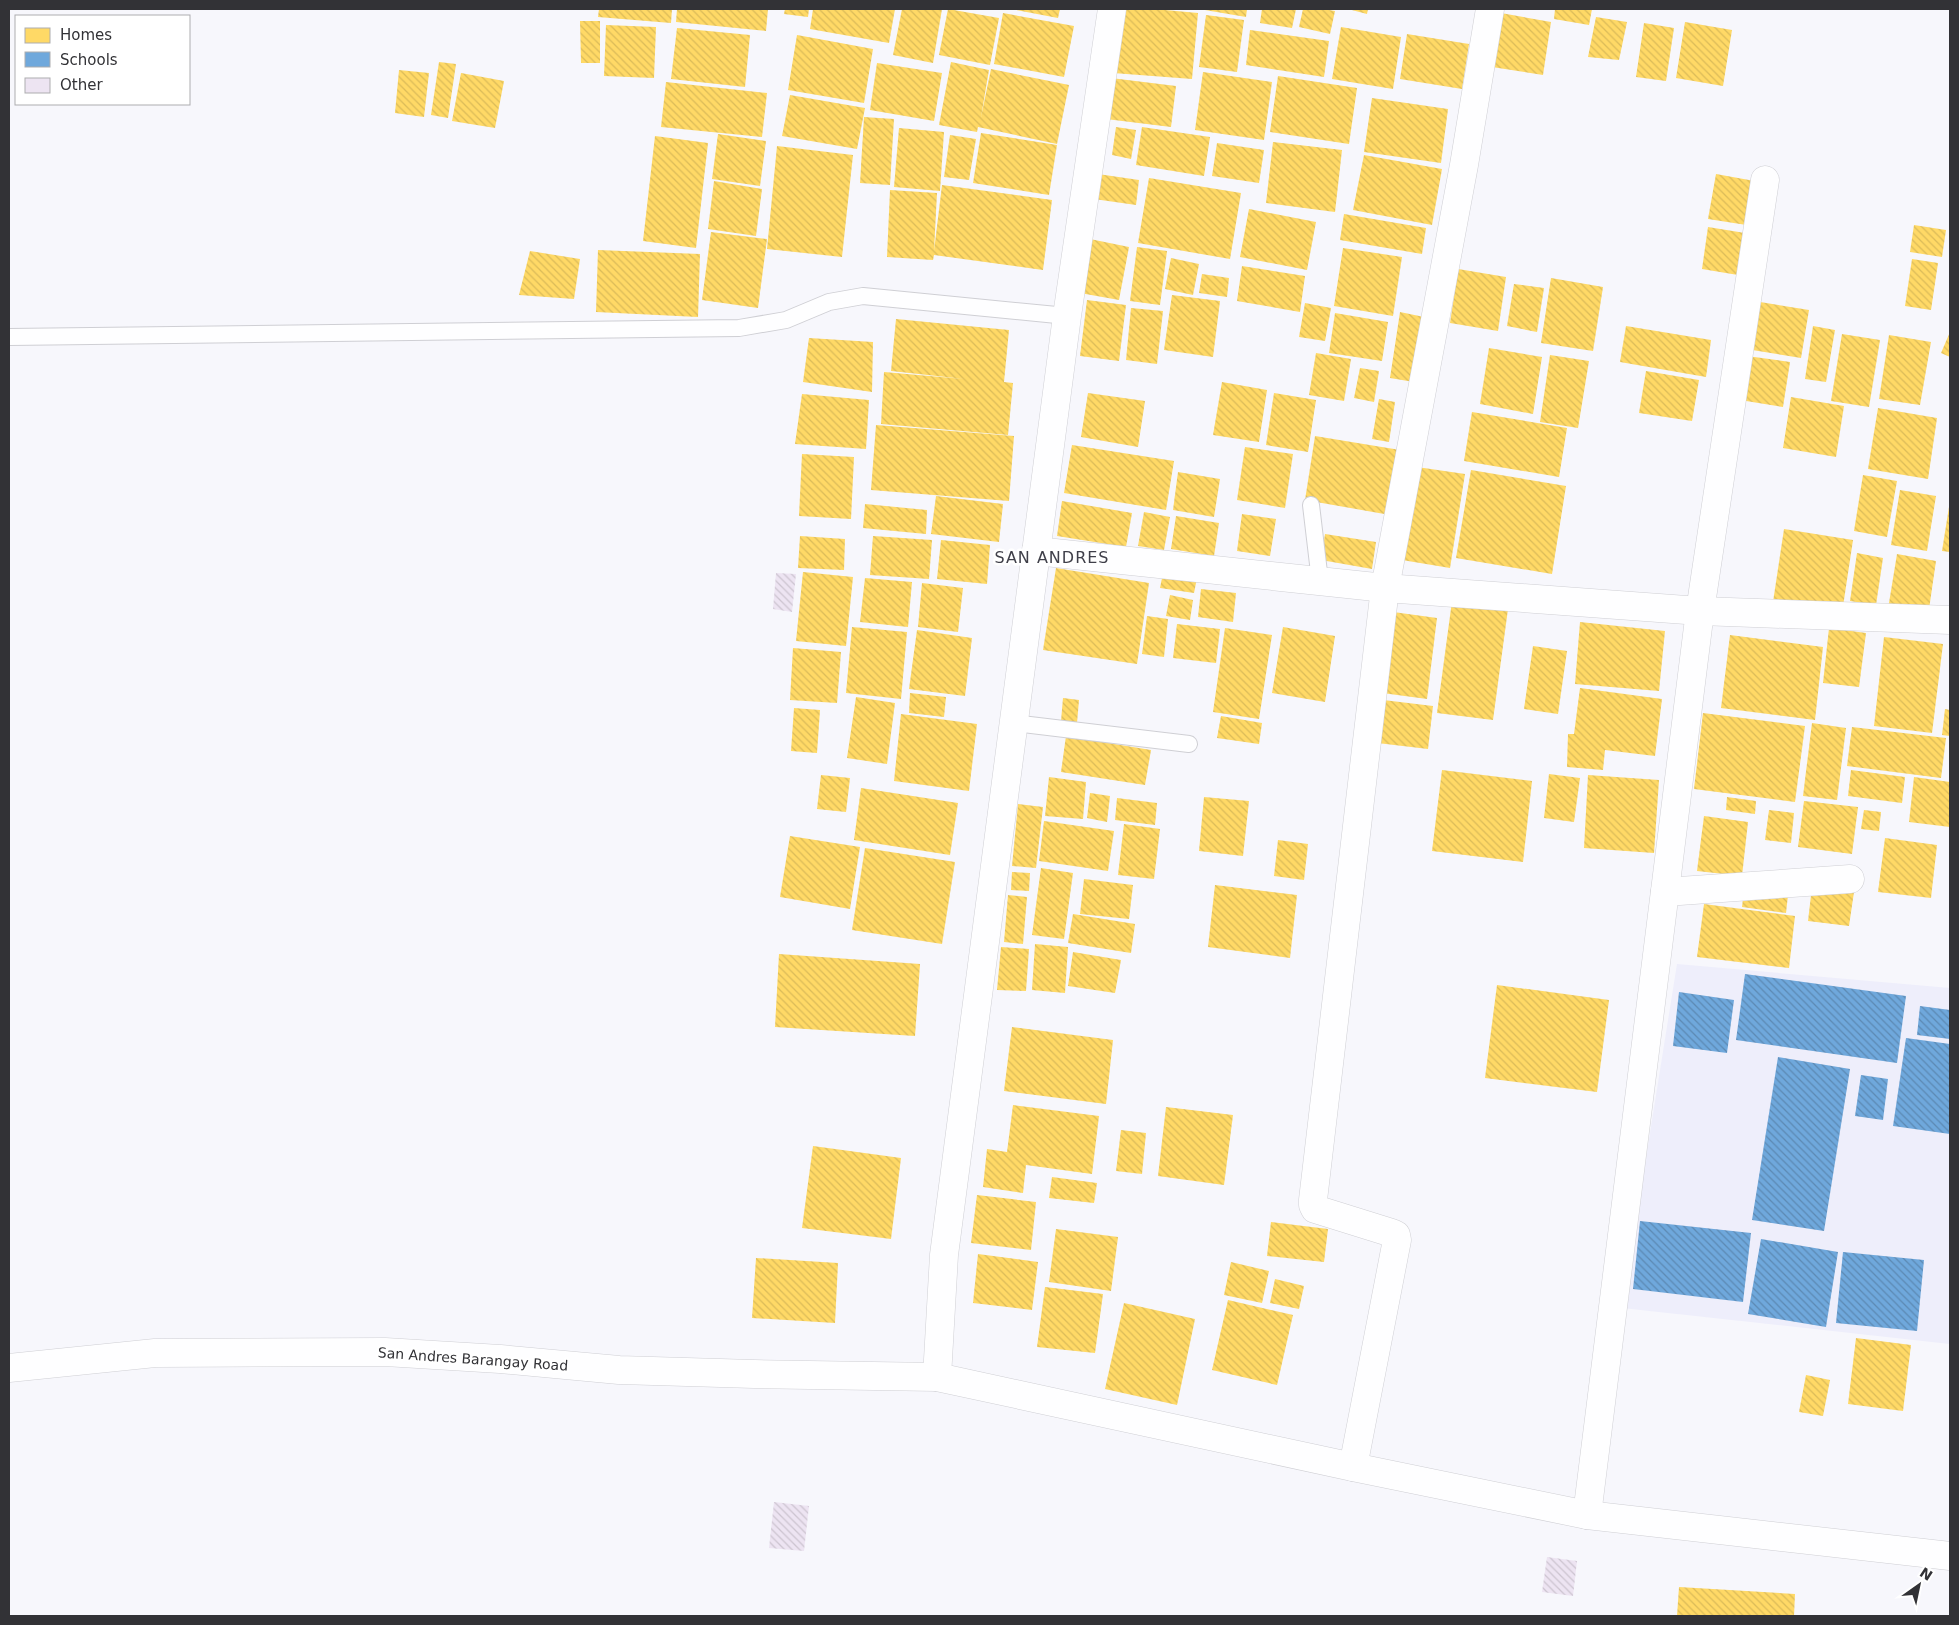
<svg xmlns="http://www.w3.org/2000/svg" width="1959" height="1625" viewBox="0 0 1959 1625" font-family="'DejaVu Sans',sans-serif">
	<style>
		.built { fill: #eeeefb }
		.homes { fill: url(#homes-back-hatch) }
		.schools { fill: url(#schools-back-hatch) }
		.building { fill: url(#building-back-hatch) }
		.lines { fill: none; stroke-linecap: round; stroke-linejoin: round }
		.lane-casing { stroke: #cfcfd4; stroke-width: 18 }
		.street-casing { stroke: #cfcfd4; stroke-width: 29 }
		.secondary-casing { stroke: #cfcfd4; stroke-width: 29 }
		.lane { stroke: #fefeff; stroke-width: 16 }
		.street { stroke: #fefeff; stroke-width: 28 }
		.secondary { stroke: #fefeff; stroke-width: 28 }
		.labels { text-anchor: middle; stroke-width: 5; stroke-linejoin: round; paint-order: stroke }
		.street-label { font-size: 14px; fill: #323236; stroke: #fff }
		.quarter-label { font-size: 16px; letter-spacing: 1px; fill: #3f3f49; stroke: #fff }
	</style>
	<defs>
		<pattern id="homes-back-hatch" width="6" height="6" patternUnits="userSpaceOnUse" patternTransform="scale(1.25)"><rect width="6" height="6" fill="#ffd966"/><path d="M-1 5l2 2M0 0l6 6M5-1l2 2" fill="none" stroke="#dbbb59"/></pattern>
		<pattern id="schools-back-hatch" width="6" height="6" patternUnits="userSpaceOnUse" patternTransform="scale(1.25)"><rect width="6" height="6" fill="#6fa8dc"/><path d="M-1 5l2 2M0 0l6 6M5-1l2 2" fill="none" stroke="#5c89b3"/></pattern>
		<pattern id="building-back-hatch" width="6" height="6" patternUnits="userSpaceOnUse" patternTransform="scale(1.25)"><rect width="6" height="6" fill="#ede4f2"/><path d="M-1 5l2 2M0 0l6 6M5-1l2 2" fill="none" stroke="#ccc4d0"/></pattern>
	</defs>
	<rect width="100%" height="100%" fill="#f7f7fc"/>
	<!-- built -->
	<polygon class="built" points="1677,964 1950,988 1950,1344 1622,1308"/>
	<!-- homes -->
	<g class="homes">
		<polygon points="599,9 672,9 671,23 598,17"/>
		<polygon points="677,9 768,9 766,31 676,22"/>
		<polygon points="785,9 809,9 808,17 784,14"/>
		<polygon points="813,9 895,9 889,43 810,29"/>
		<polygon points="902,9 942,9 933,63 893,55"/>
		<polygon points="948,9 999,18 990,65 939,55"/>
		<polygon points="1011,9 1060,9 1058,18"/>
		<polygon points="1119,9 1154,9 1198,13 1192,79 1113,73"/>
		<polygon points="1199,9 1247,9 1246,17"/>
		<polygon points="1262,9 1296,9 1292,28 1260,23"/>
		<polygon points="1303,9 1323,9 1335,11 1330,34 1299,27"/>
		<polygon points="1348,9 1368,9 1367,14"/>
		<polygon points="1555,9 1592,9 1589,25 1554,19"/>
		<polygon points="1003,13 1074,26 1064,77 994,64"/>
		<polygon points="1501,13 1551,22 1543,75 1492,67"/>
		<polygon points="1206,15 1244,20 1237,72 1199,67"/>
		<polygon points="1596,17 1627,22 1619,60 1588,57"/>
		<polygon points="580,21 600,21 600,63 581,63"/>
		<polygon points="1685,22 1732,30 1723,86 1676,78"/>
		<polygon points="1644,23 1674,28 1666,81 1636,77"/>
		<polygon points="606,25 656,27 654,78 604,76"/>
		<polygon points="1341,27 1401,37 1393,89 1332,79"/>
		<polygon points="677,28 750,35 745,87 671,79"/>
		<polygon points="1250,30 1329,41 1324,77 1246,65"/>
		<polygon points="1407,34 1469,44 1462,89 1400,79"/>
		<polygon points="797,35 873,49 864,103 788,90"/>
		<polygon points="439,62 456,64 448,118 431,115"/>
		<polygon points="951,62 989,70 981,117 991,69 1069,85 1057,144 978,127 977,132 939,125"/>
		<polygon points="877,63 942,73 934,121 870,110"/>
		<polygon points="399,70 429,73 424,117 395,113"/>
		<polygon points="1203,72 1272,82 1264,140 1195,130"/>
		<polygon points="461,73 504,81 495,128 452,121"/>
		<polygon points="1278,76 1357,88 1349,144 1270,132"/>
		<polygon points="1111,78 1176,86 1171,127 1106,119"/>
		<polygon points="666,82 767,93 762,137 661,127"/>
		<polygon points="790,95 865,108 857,149 782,136"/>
		<polygon points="1372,98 1448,109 1441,163 1364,152"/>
		<polygon points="864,117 894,119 890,185 860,183"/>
		<polygon points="1116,127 1136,130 1131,159 1112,155"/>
		<polygon points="1142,127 1210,137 1204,176 1136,165"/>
		<polygon points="899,128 944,132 940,191 894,187"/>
		<polygon points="981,133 1057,145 1049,195 973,183"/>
		<polygon points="718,134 766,141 760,186 712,179"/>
		<polygon points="950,135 976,139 969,180 944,177"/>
		<polygon points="655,136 708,143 696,248 643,241"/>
		<polygon points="1273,142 1342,150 1335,212 1266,203"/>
		<polygon points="1217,143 1264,150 1259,183 1212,176"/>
		<polygon points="777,146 853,155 842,257 767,249"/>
		<polygon points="1364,155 1442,169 1432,225 1353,210"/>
		<polygon points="1098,174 1139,180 1136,205 1094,199"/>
		<polygon points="1716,174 1760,182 1753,226 1708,219"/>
		<polygon points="1149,178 1241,193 1230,259 1138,243"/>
		<polygon points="714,181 762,189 756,236 708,229"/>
		<polygon points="942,185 1052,200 1043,270 934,255 933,260 887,257 890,190 937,193 934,251"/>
		<polygon points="1249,209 1316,222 1307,270 1240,257"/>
		<polygon points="1344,214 1426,228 1422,254 1340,240"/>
		<polygon points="1914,225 1946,230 1942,257 1910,252"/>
		<polygon points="1708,227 1751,234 1744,276 1702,269"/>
		<polygon points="711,232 767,239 758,308 702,300"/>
		<polygon points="1090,239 1129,247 1119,300 1080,293"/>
		<polygon points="1137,247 1167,251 1160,305 1130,301"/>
		<polygon points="1343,248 1402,257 1393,316 1334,306"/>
		<polygon points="598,250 700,254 698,317 596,312"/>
		<polygon points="530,251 580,259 574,299 519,295"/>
		<polygon points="1171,258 1199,264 1193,295 1165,289"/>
		<polygon points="1912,259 1938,263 1931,310 1905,306"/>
		<polygon points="1242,266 1305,276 1300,312 1237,301"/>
		<polygon points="1458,269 1506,277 1498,331 1450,323"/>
		<polygon points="1202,274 1229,278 1227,297 1199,293"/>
		<polygon points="1551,278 1603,287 1593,351 1541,343"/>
		<polygon points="1514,284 1544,288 1537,332 1507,326"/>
		<polygon points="1172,295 1220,301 1213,357 1164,350"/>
		<polygon points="1087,300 1126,305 1119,361 1080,356"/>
		<polygon points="1754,301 1809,310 1801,358 1746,349"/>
		<polygon points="1305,303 1331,308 1325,341 1299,337"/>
		<polygon points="1131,308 1163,311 1157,364 1126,360"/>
		<polygon points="1400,312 1424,317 1414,382 1390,378"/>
		<polygon points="1335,313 1388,322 1382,361 1329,353"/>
		<polygon points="896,319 1009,330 1004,382 1013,383 1008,435 881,424 884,372 964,379 891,371"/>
		<polygon points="1626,326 1711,340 1706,377 1620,362"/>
		<polygon points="1813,326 1835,330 1826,382 1805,379"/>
		<polygon points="1950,332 1950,357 1941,353"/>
		<polygon points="1842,334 1880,340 1869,407 1831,401"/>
		<polygon points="1889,335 1931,342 1920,405 1879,399"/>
		<polygon points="809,338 873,342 872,392 803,382"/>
		<polygon points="1489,348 1542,357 1533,414 1480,404"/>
		<polygon points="1316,353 1351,359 1344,401 1309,395"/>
		<polygon points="1550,355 1589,361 1578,428 1540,422"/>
		<polygon points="1747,356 1790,362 1783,407 1740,400"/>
		<polygon points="1360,368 1379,371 1374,402 1354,398"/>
		<polygon points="1646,371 1699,380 1692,421 1639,413"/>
		<polygon points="1222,382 1267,390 1259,442 1213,435"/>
		<polygon points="1088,393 1145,401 1138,447 1081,437"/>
		<polygon points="1274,393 1316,400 1308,452 1266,445"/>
		<polygon points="802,394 869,400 866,449 795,444"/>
		<polygon points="1791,397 1844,406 1836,457 1783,448"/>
		<polygon points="1379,399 1395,402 1389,442 1372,439"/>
		<polygon points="1878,408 1937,418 1928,479 1868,469"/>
		<polygon points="1472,412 1567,428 1559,477 1464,461"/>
		<polygon points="876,425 1014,436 1009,501 871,490"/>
		<polygon points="1315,436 1400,450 1390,515 1305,500"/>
		<polygon points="1072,445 1174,461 1166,510 1064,493"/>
		<polygon points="1245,447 1293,454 1285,508 1237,500"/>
		<polygon points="802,454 854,457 851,519 799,516"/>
		<polygon points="1417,467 1465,474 1450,568 1402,560"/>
		<polygon points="1471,470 1566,486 1552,574 1456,558"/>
		<polygon points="1178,472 1220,479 1214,517 1173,510"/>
		<polygon points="1863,475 1897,481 1887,537 1854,531"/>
		<polygon points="1900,490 1936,496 1927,551 1891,545"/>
		<polygon points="936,496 1003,504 999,542 931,534"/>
		<polygon points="1062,501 1132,513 1126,547 1057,536"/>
		<polygon points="865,504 927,510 926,534 863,528"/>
		<polygon points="1949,507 1950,507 1950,552 1942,551"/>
		<polygon points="1144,512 1170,517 1164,550 1138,546"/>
		<polygon points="1242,514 1276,519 1270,556 1237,551"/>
		<polygon points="1176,516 1219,523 1214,556 1171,549"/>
		<polygon points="1784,529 1853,540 1842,613 1773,602"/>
		<polygon points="1325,534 1376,542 1372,569 1321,560"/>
		<polygon points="800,536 845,539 844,570 798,568"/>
		<polygon points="873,536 932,540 929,579 870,575"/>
		<polygon points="941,540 990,545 987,584 937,579"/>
		<polygon points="1857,553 1883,558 1876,605 1850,601"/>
		<polygon points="1897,554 1936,561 1928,616 1888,609"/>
		<polygon points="1056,568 1149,583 1137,664 1043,650"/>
		<polygon points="1164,568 1198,573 1194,593 1160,588"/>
		<polygon points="803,572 853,577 846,646 796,641"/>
		<polygon points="865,578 912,582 908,627 860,622"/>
		<polygon points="922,583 963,588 958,632 918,627"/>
		<polygon points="1201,589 1236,593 1233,622 1198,617"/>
		<polygon points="1170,595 1193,600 1190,620 1166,616"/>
		<polygon points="1452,601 1508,609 1493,720 1437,713"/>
		<polygon points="1386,611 1437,618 1427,699 1375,692"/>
		<polygon points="1147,616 1168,619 1164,657 1142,654"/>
		<polygon points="1580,622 1665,631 1659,691 1575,684"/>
		<polygon points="1177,624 1220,629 1216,663 1173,658"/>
		<polygon points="852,627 907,632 901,699 846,693"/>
		<polygon points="1283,627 1335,636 1325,702 1272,693"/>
		<polygon points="1225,628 1272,635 1259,719 1213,712"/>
		<polygon points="1829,628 1866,633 1859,687 1823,683"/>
		<polygon points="917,630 972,638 965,696 909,689"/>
		<polygon points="1730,635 1823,647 1815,720 1721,708"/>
		<polygon points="1884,637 1943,644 1932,733 1874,726"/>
		<polygon points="1533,646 1567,651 1558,714 1524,709"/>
		<polygon points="793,648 841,652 837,703 790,700"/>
		<polygon points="1580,688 1662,699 1655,756 1605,750 1603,770 1567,767 1568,734 1574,734"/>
		<polygon points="910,693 946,697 944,717 909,713"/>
		<polygon points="856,697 895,703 887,764 847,758"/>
		<polygon points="1063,698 1079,700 1077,723 1061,721"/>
		<polygon points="1375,699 1433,706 1428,749 1369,742"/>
		<polygon points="794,708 820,710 817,753 791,751"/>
		<polygon points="1945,709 1950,710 1950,736 1942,735"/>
		<polygon points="1703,713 1805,726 1795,802 1694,789"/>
		<polygon points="901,714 977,724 969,791 894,781"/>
		<polygon points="1221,716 1262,723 1259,744 1217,738"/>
		<polygon points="1812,723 1846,728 1837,800 1803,796"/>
		<polygon points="1852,727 1946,738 1941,778 1847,766"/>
		<polygon points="1066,736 1151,750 1145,785 1061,772"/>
		<polygon points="1442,770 1532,781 1523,862 1432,851"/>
		<polygon points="1851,770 1905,777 1902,803 1848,796"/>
		<polygon points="1549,774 1580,778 1574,822 1544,818"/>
		<polygon points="821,775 850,778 846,812 817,809"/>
		<polygon points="1588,775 1659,780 1654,853 1584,848"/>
		<polygon points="1049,777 1086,782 1083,819 1045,816"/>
		<polygon points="1914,777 1950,782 1950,827 1909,822"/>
		<polygon points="861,788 958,803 950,855 854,840"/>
		<polygon points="1090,793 1110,796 1107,822 1087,818"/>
		<polygon points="1204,797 1249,801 1243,856 1199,851"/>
		<polygon points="1727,797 1756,801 1755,814 1726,810"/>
		<polygon points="1117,798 1157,803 1155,825 1115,820"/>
		<polygon points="1804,801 1858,807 1852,854 1798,847"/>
		<polygon points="1018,804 1043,807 1036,868 1012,866"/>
		<polygon points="1769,810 1794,813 1791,843 1765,840"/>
		<polygon points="1864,810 1881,812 1879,831 1861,829"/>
		<polygon points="1704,816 1748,822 1742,876 1697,871"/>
		<polygon points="1044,821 1114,831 1108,871 1039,861"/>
		<polygon points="1124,824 1160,829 1154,879 1118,875"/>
		<polygon points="790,836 860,847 850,909 780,897"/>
		<polygon points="1885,838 1937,845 1931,898 1878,892"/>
		<polygon points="1278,840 1308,844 1304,880 1274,876"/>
		<polygon points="865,848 955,862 942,944 852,930"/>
		<polygon points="1041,868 1073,873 1064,939 1032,935"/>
		<polygon points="1012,872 1030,873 1029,891 1011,890"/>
		<polygon points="1084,879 1133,885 1129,919 1080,914"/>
		<polygon points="1215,885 1297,895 1290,958 1208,947"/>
		<polygon points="1812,887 1854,892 1849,926 1808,921"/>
		<polygon points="1744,890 1788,895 1786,913 1742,907"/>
		<polygon points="1008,895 1027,897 1023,944 1004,942"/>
		<polygon points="1704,904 1795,916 1789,968 1697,957"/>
		<polygon points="1073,914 1135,924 1131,953 1068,943"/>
		<polygon points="1035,944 1068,947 1065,993 1032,990"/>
		<polygon points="1001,947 1029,949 1026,991 997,990"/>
		<polygon points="1073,952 1121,960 1115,993 1068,986"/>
		<polygon points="779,954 920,964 915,1036 775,1027"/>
		<polygon points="1497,985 1609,1000 1597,1092 1485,1078"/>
		<polygon points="1012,1027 1113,1040 1106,1104 1004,1091"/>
		<polygon points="1013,1105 1099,1116 1092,1174 1026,1165 1023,1193 983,1187 987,1149 1007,1152"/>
		<polygon points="1166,1107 1233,1115 1224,1185 1158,1176"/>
		<polygon points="1121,1130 1146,1133 1142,1174 1116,1171"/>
		<polygon points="813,1146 901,1158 891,1239 802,1228"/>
		<polygon points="1052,1177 1097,1183 1094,1203 1049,1198"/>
		<polygon points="977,1195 1036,1202 1031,1250 971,1243"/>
		<polygon points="1271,1222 1328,1229 1324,1262 1267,1256"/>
		<polygon points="1056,1229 1118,1237 1111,1291 1049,1282"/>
		<polygon points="978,1254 1038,1262 1032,1310 973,1303"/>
		<polygon points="756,1258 838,1263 835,1323 752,1318"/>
		<polygon points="1231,1262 1269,1271 1262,1303 1224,1295"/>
		<polygon points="1275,1279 1304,1286 1299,1309 1270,1303"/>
		<polygon points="1045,1287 1103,1294 1095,1353 1037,1347"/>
		<polygon points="1228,1300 1293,1315 1277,1385 1212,1370"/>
		<polygon points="1124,1303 1195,1319 1177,1405 1105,1389"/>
		<polygon points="1856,1338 1911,1345 1903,1411 1848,1404"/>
		<polygon points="1806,1375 1830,1380 1823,1416 1799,1412"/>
		<polygon points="1679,1587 1795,1594 1794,1616 1677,1616"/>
	</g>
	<!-- schools -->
	<g class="schools">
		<polygon points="1745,974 1906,996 1897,1063 1736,1040"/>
		<polygon points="1679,992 1734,1000 1727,1053 1673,1046"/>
		<polygon points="1920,1006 1950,1010 1950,1039 1917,1035"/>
		<polygon points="1906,1038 1950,1044 1950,1134 1893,1126"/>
		<polygon points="1778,1057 1850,1069 1824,1231 1752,1220"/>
		<polygon points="1861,1075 1888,1079 1883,1120 1855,1116"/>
		<polygon points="1640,1221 1751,1233 1743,1302 1633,1289"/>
		<polygon points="1761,1239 1838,1252 1826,1327 1748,1314"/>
		<polygon points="1843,1252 1924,1260 1917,1331 1836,1323"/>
	</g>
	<!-- building -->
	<g class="building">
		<polygon points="776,573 796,574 792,612 773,609"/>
		<polygon points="774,1502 809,1506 804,1551 769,1548"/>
		<polygon points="1547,1557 1577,1561 1573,1596 1542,1592"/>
	</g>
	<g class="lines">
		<defs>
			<g id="lane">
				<polyline points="9,337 739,328 786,320 829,302 863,296 1067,316"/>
				<polyline points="1311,505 1320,581"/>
				<polyline points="1014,723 1189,744"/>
			</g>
			<g id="street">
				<polyline points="1036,551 1385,588 1700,611 1950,620"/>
				<polyline points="1665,892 1850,879"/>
				<polyline points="9,1368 155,1353 385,1352 500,1359 619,1370 754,1374 937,1377"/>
				<polyline points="1353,1467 1397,1240 1396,1235 1392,1233 1315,1209 1313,1205 1313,1200 1385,588 1464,165 1490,9"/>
				<polyline points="1587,1515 1700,611 1765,180"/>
			</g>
			<polyline id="secondary" points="1112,9 1067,316 944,1255 937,1377 1353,1467 1587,1515 1950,1556"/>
		</defs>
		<!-- lane casing -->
		<use href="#lane" class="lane-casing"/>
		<!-- street casing -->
		<use href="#street" class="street-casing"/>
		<!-- secondary casing -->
		<use href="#secondary" class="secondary-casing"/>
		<!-- lane -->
		<use href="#lane" class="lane"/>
		<!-- street -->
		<use href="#street" class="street"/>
		<!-- secondary -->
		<use href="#secondary" class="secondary"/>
	</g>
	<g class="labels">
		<!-- street labels -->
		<g class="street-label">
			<text transform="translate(473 1359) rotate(4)" y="5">San Andres Barangay Road</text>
		</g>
		<!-- quarter labels -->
		<g class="quarter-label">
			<text x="1052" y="563">SAN ANDRES</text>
		</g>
	</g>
	<!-- border -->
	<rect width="1959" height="1625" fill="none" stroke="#323236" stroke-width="20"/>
	<!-- legend -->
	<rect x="15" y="15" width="175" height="90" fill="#ffffff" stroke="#adadaf"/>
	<rect x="25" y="28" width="25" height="15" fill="#ffd966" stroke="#adadaf"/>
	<text x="60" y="40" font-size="15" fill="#323236">Homes</text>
	<rect x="25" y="52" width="25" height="15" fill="#6fa8dc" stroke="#adadaf"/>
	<text x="60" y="65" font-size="15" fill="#323236">Schools</text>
	<rect x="25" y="78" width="25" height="15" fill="#ede4f2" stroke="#adadaf"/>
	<text x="60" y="90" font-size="15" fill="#323236">Other</text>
	<!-- north arrow -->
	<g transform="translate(1919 1585) rotate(33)" stroke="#ffffff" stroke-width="4" paint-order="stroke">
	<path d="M0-4L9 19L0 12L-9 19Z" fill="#323236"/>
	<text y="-8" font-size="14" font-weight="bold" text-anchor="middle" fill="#323236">N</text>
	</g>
</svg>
